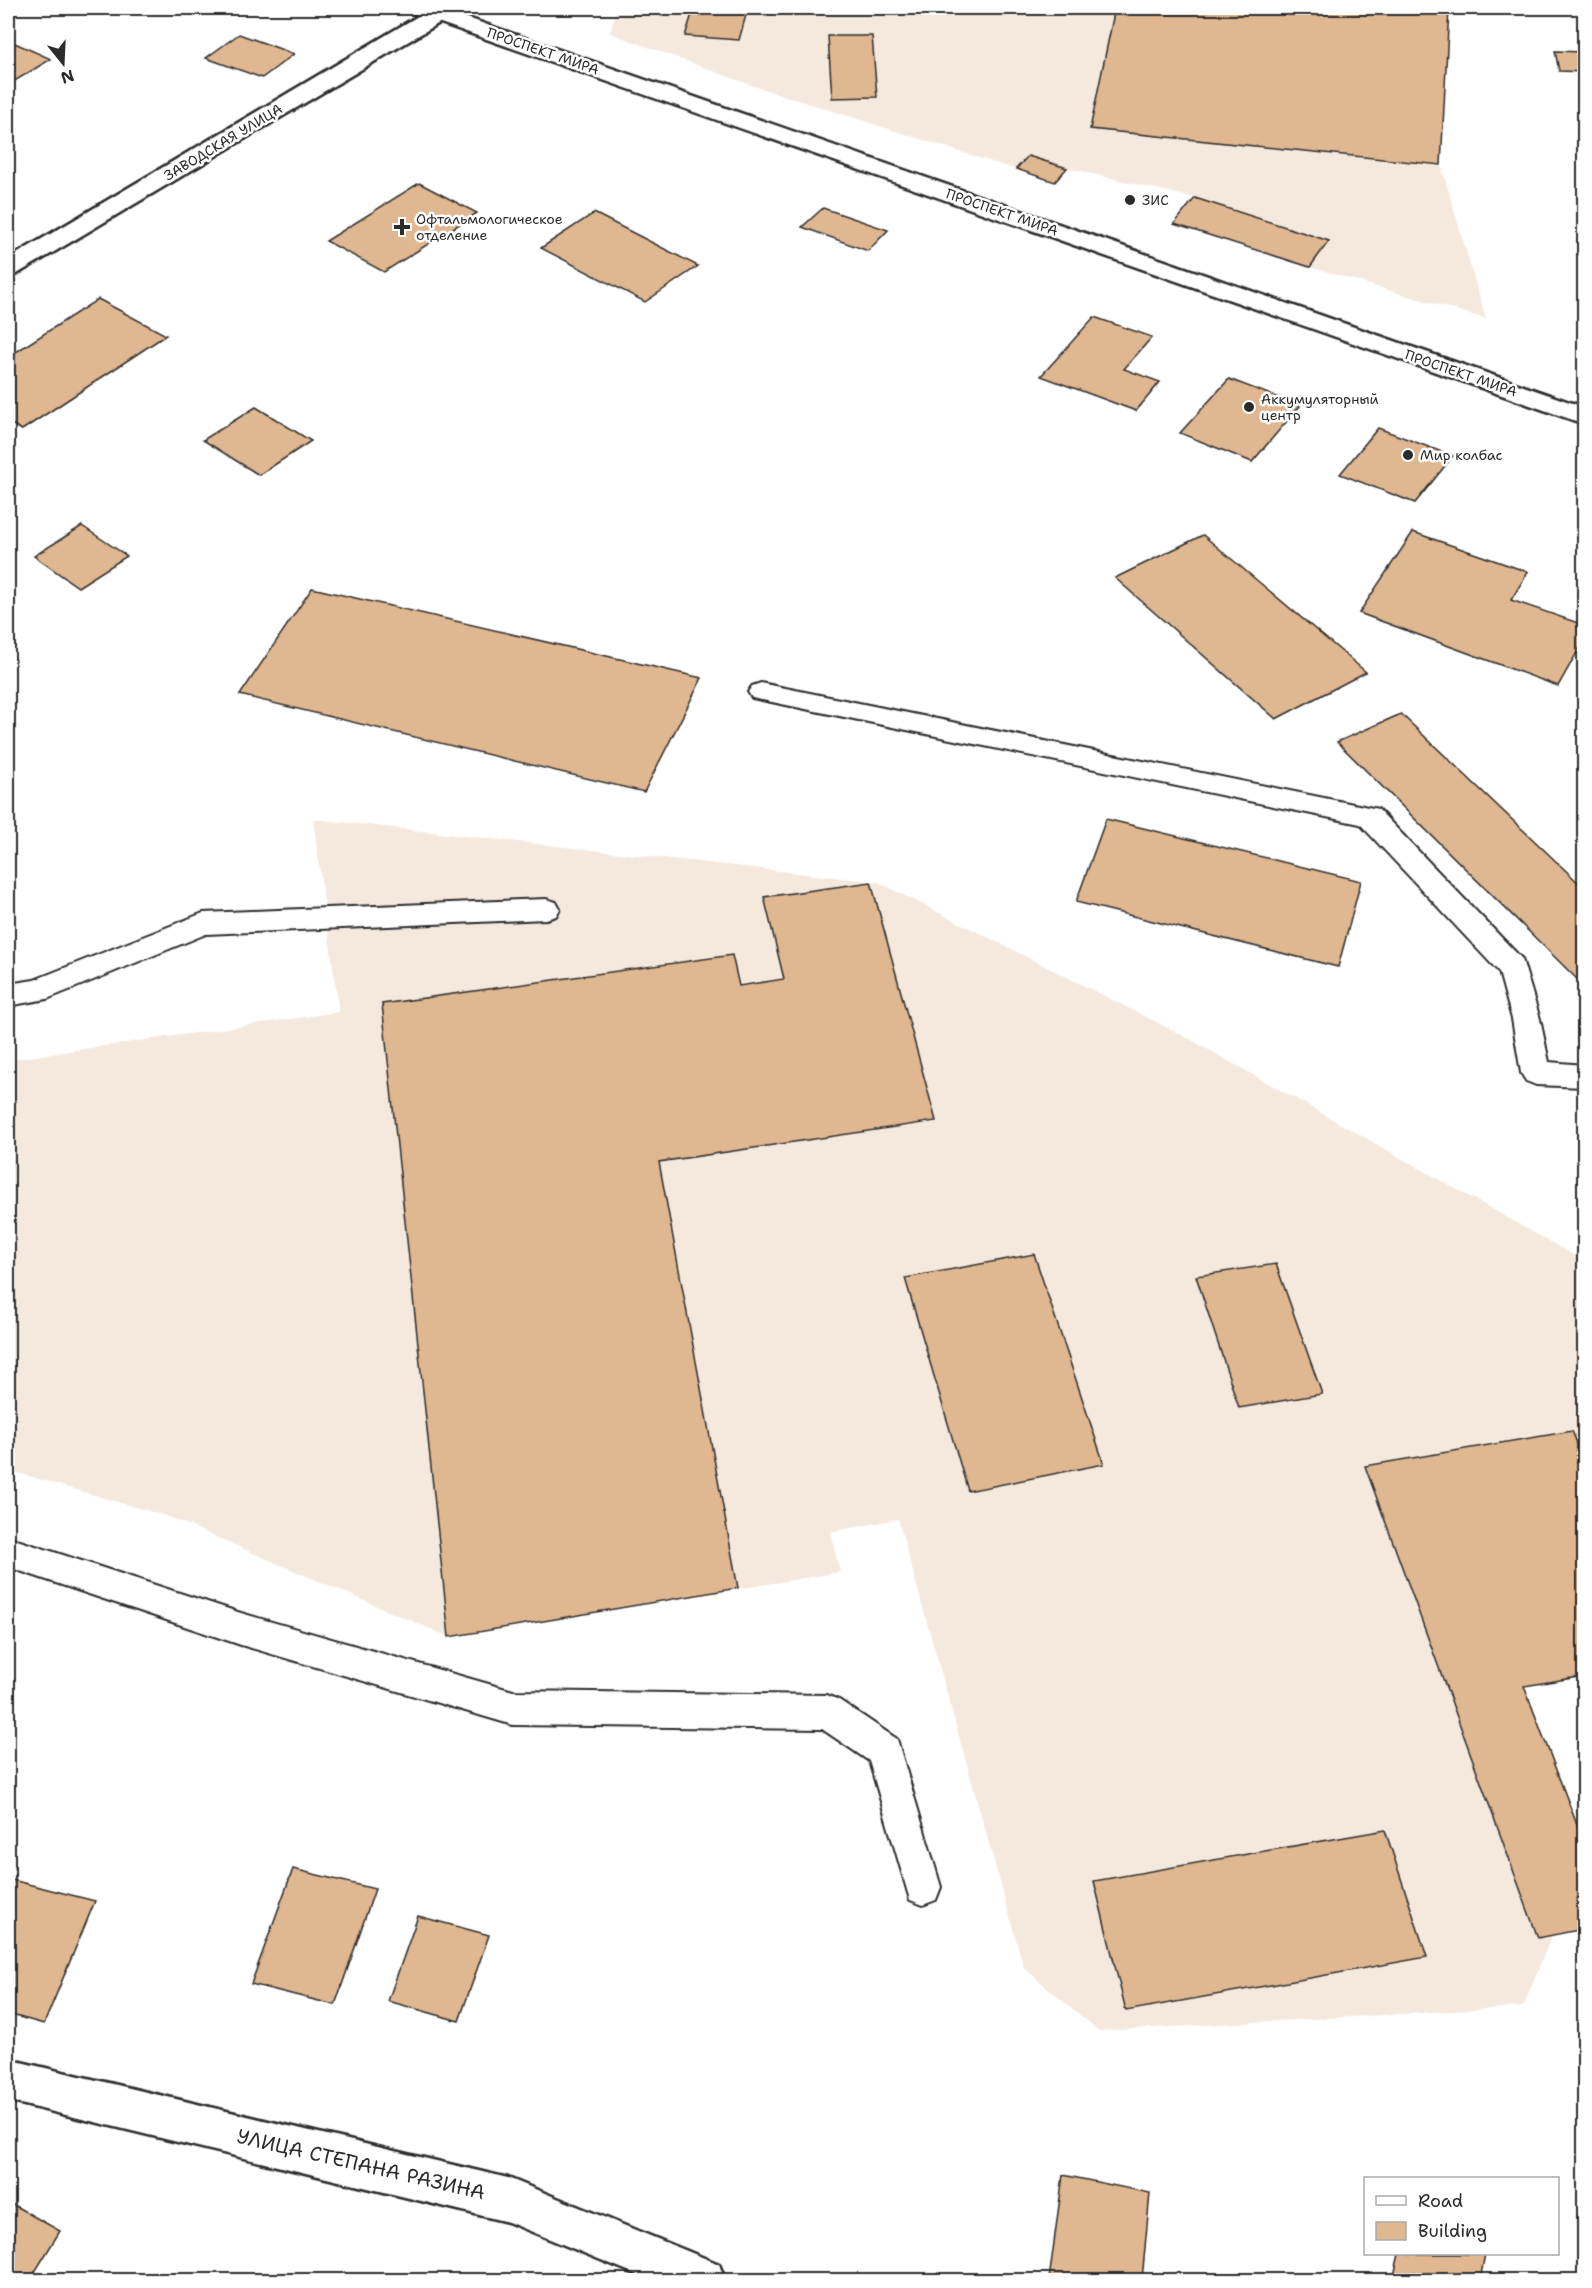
<svg xmlns="http://www.w3.org/2000/svg" width="1592" height="2288" viewBox="0 0 1592 2288" font-family="'Shantell Sans',sans-serif">
	<style>
		.built { fill: #f5e9de }
		.building { fill: #dfb790; stroke: #2b2b2b; stroke-width: 1.5 }
		.lines { fill: none; stroke-linecap: round; stroke-linejoin: round }
		.service-casing { stroke: #2b2b2b; stroke-width: 4 }
		.minor-casing { stroke: #2b2b2b; stroke-width: 5 }
		.tertiary-casing { stroke: #2b2b2b; stroke-width: 5 }
		.secondary-casing { stroke: #2b2b2b; stroke-width: 5 }
		.service { fill: #fff; fill-rule: evenodd }
		.minor { fill: #fff; fill-rule: evenodd }
		.tertiary { fill: #fff; fill-rule: evenodd }
		.secondary { fill: #fff; fill-rule: evenodd }
		.poi-dot { fill: #2b2b2b; stroke: #fff; stroke-width: 2 }
		.labels { text-anchor: middle; stroke-width: 5; stroke-linejoin: round; paint-order: stroke }
		.far-street-label { font-size: 14px; fill: #2b2b2b; stroke: #fff }
		.far-poi-label { font-size: 14px; fill: #2b2b2b; stroke: #fff; text-anchor: start }
		.near-street-label { font-size: 20px; fill: #2b2b2b; stroke: #fff }
	</style>
	<rect width="100%" height="100%" fill="#fff"/>
	<filter id="ink" filterUnits="userSpaceOnUse"><feTurbulence type="fractalNoise" baseFrequency=".0167" numOctaves="2"/><feDisplacementMap in="SourceGraphic" scale="12" xChannelSelector="R" yChannelSelector="G"/><feConvolveMatrix kernelMatrix="1 2 1 2 8 2 1 2 1" color-interpolation-filters="sRGB"/></filter>
	<g filter="url(#ink)">
		<!-- built -->
		<g class="built">
			<polygon points="617,8 1449,8 1441,165 1486,319 1310,267 1174,224 1194,198 1068,168 1055,182 751,85 610,33"/>
			<polygon points="313,819 878,882 1186,1037 1584,1261 1584,1676 1525,1687 1584,1843 1584,1929 1552,1935 1523,2007 1099,2031 1024,1968 898,1519 830,1532 840,1572 449,1637 169,1517 8,1470 8,1060 339,1012"/>
		</g>
		<!-- building -->
		<g class="building">
			<polygon points="694,8 748,8 739,40 685,36"/>
			<polygon points="1115,8 1449,8 1441,165 1090,129"/>
			<polygon points="1550,8 1584,8 1584,12 1551,11"/>
			<polygon points="239,34 294,54 262,78 206,58"/>
			<polygon points="828,36 872,36 877,97 832,98"/>
			<polygon points="8,40 51,59 8,85"/>
			<polygon points="1555,51 1584,52 1584,72 1559,71"/>
			<polygon points="1028,156 1067,168 1055,182 1016,169"/>
			<polygon points="419,183 477,213 384,272 326,241"/>
			<polygon points="1195,198 1329,241 1310,267 1174,224"/>
			<polygon points="823,208 888,230 868,251 802,227"/>
			<polygon points="594,213 698,266 645,302 541,248"/>
			<polygon points="98,299 166,335 22,430 8,422 8,357"/>
			<polygon points="1094,317 1152,337 1124,369 1160,382 1136,411 1041,376"/>
			<polygon points="1229,379 1300,406 1252,462 1180,433"/>
			<polygon points="256,407 311,441 259,475 203,440"/>
			<polygon points="1378,428 1453,456 1415,503 1340,474"/>
			<polygon points="82,526 127,556 78,587 34,556"/>
			<polygon points="1413,532 1528,572 1511,600 1584,625 1584,640 1558,686 1359,613"/>
			<polygon points="1203,535 1366,672 1276,719 1115,578"/>
			<polygon points="312,588 702,678 644,792 240,695"/>
			<polygon points="1401,714 1584,888 1584,986 1337,742"/>
			<polygon points="1106,819 1361,881 1338,967 1076,902"/>
			<polygon points="871,882 936,1121 659,1162 738,1588 449,1637 382,1004 732,955 739,986 784,979 764,897"/>
			<polygon points="1034,1254 1104,1464 968,1491 905,1278"/>
			<polygon points="1276,1264 1322,1394 1239,1408 1196,1276"/>
			<polygon points="1572,1431 1584,1460 1584,1676 1524,1686 1584,1843 1584,1929 1538,1938 1365,1466"/>
			<polygon points="1385,1830 1427,1957 1126,2011 1094,1881"/>
			<polygon points="293,1869 375,1889 335,2005 251,1984"/>
			<polygon points="8,1879 95,1901 44,2024 8,2014"/>
			<polygon points="418,1916 489,1935 459,2021 388,2001"/>
			<polygon points="1063,2175 1150,2193 1142,2280 1049,2280"/>
			<polygon points="8,2202 60,2231 30,2280 8,2280"/>
			<polygon points="1399,2254 1485,2254 1480,2280 1393,2280"/>
		</g>
		<g class="lines">
			<defs>
				<g id="service">
					<polygon points="761,683 1378,809 1522,959 1540,1019 1549,1062 1584,1065 1584,1087 1536,1085 1526,1081 1521,1073 1512,1019 1499,972 1360,824 752,698 748,692 752,686"/>
					<polygon points="546,899 556,902 560,909 556,916 546,919 206,934 47,999 8,1006 8,984 34,980 203,913"/>
					<polygon points="8,1537 241,1613 513,1691 827,1695 839,1700 897,1739 941,1887 936,1900 923,1905 910,1900 869,1761 822,1729 513,1725 241,1645 8,1567"/>
				</g>
				<polygon id="minor" points="8,2059 508,2178 719,2264 725,2280 650,2280 508,2222 8,2101"/>
				<polygon id="tertiary" points="438,8 446,9 449,14 446,19 17,274 8,276 8,259 430,9"/>
				<polygon id="secondary" points="409,8 439,8 1584,407 1584,424 412,13"/>
			</defs>
			<!-- service casing -->
			<use href="#service" class="service-casing"/>
			<!-- minor casing -->
			<use href="#minor" class="minor-casing"/>
			<!-- tertiary casing -->
			<use href="#tertiary" class="tertiary-casing"/>
			<!-- secondary casing -->
			<use href="#secondary" class="secondary-casing"/>
			<!-- service -->
			<use href="#service" class="service"/>
			<!-- minor -->
			<use href="#minor" class="minor"/>
			<!-- tertiary -->
			<use href="#tertiary" class="tertiary"/>
			<!-- secondary -->
			<use href="#secondary" class="secondary"/>
		</g>
	</g>
	<!-- markers -->
	<g class="poi-dot">
		<circle cx="1130" cy="200" r="6"/>
		<path d="M399 218h6v6h6v6h-6v6h-6v-6h-6v-6h6z"/>
		<circle cx="1249" cy="407" r="6"/>
		<circle cx="1408" cy="455" r="6"/>
	</g>
	<g class="labels">
		<!-- far-street labels -->
		<g class="far-street-label">
			<text transform="translate(543 51) rotate(19)" y="5">ПРОСПЕКТ МИРА</text>
			<text transform="translate(223 142) rotate(-31)" y="5">ЗАВОДСКАЯ УЛИЦА</text>
			<text transform="translate(1002 212) rotate(19)" y="5">ПРОСПЕКТ МИРА</text>
			<text transform="translate(1461 373) rotate(19)" y="5">ПРОСПЕКТ МИРА</text>
		</g>
		<!-- far-poi labels -->
		<g class="far-poi-label">
			<text x="1142" y="205">ЗИС</text>
			<text x="416" y="224">Офтальмологическое<tspan x="416" dy="16">отделение</tspan></text>
			<text x="1261" y="404">Аккумуляторный<tspan x="1261" dy="16">центр</tspan></text>
			<text x="1420" y="460">Мир колбас</text>
		</g>
		<!-- near-street labels -->
		<g class="near-street-label">
			<text transform="translate(361 2164) rotate(13)" y="7">УЛИЦА СТЕПАНА РАЗИНА</text>
		</g>
	</g>
	<!-- margin -->
	<rect width="1592" height="2288" fill="none" stroke="#fff" stroke-width="30"/>
	<rect x="15" y="15" width="1562" height="2258" fill="none" stroke="#2b2b2b" stroke-width="2" filter="url(#ink)"/>
	<!-- legend -->
	<rect x="1364" y="2177" width="195" height="78" fill="#ffffff" stroke="#aaaaaa" stroke-width="1.5"/>
	<rect x="1376" y="2196" width="30" height="9" fill="#ffffff" stroke="#aaaaaa" stroke-width="1.5"/>
	<text x="1418" y="2207" font-size="18" fill="#2b2b2b">Road</text>
	<rect x="1376" y="2222" width="30" height="18" fill="#dfb790" stroke="#aaaaaa" stroke-width="1.5"/>
	<text x="1418" y="2237" font-size="18" fill="#2b2b2b">Building</text>
	<!-- north arrow -->
	<g transform="translate(63 63) rotate(162)" stroke="#ffffff" stroke-width="4.5" paint-order="stroke">
	<path d="M0-4.5L10 22L0 15L-10 22Z" fill="#2b2b2b"/>
	<text y="-9" font-size="16" font-weight="bold" text-anchor="middle" fill="#2b2b2b">N</text>
	</g>
</svg>
